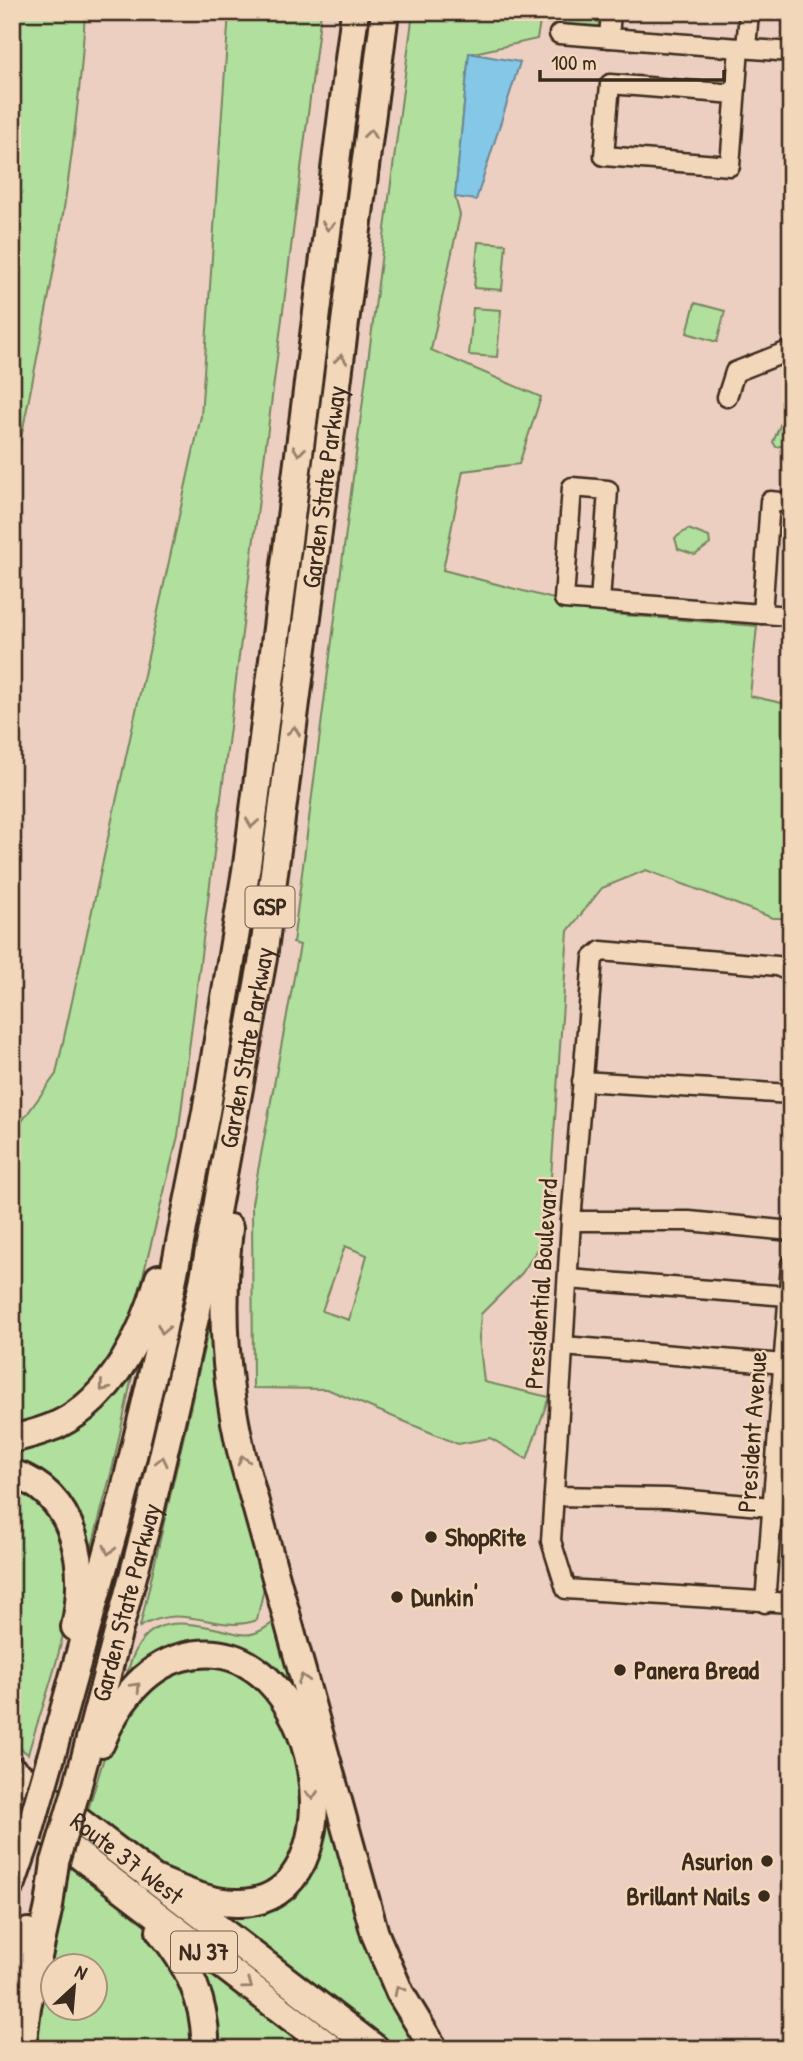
<svg xmlns="http://www.w3.org/2000/svg" width="803" height="2061" viewBox="0 0 803 2061" font-family="'Patrick Hand',sans-serif">
	<style>
		.green { fill: #b0df9e; stroke: #76845e; stroke-width: 2; fill-rule: evenodd }
		.water { fill: #85c7e6; stroke: #678896; stroke-width: 2 }
		.lines { fill: none; stroke-linecap: round; stroke-linejoin: round }
		.minor-casing { stroke: #3b2a1e; stroke-width: 23 }
		.highway-casing { stroke: #3b2a1e; stroke-width: 32 }
		.minor { stroke: #f3d7ba; stroke-width: 18 }
		.highway { stroke: #f3d7ba; stroke-width: 26 }
		.highway-bridge-casing { stroke: #3b2a1e; stroke-width: 32; stroke-linecap: butt }
		.highway-bridge { stroke: #f3d7ba; stroke-width: 26 }
		.oneway { stroke: #97806c }
		.poi-dot { fill: #3b2a1e; stroke: #f3d7ba; stroke-width: 2.5 }
		.labels { text-anchor: middle; stroke-width: 5; stroke-linejoin: round; paint-order: stroke }
		.shield { fill: #f3d7ba; stroke: #725e4d; stroke-width: 2 }
		.shield-label { font-size: 24px; font-weight: bold; fill: #3b2a1e }
		.street-label { font-size: 26px; fill: #3b2a1e; stroke: #f3d7ba }
		.poi-label { font-size: 26px; font-weight: bold; fill: #3b2a1e; stroke: #f3d7ba; text-anchor: start }
	</style>
	<rect width="100%" height="100%" fill="#eccfc1"/>
	<filter id="ink" filterUnits="userSpaceOnUse"><feTurbulence type="fractalNoise" baseFrequency=".0143" numOctaves="2"/><feDisplacementMap in="SourceGraphic" scale="14" xChannelSelector="R" yChannelSelector="G"/><feConvolveMatrix kernelMatrix="1 2 1 2 8 2 1 2 1" color-interpolation-filters="sRGB"/></filter>
	<g filter="url(#ink)">
		<!-- green -->
		<g class="green">
			<path d="M 12,12 L 85,12 C 77,171 44,326 12,482 Z"/>
			<polygon points="229,12 321,12 178,1136 134,1312 103,1373 52,1416 12,1427 12,1135 56,1074 201,416"/>
			<path d="M 413,12 L 601,12 L 600,26 L 540,22 L 537,39 L 469,54 L 455,197 L 460,215 L 431,350 L 541,397 L 519,464 L 463,471 L 443,570 L 611,614 L 757,626 L 750,696 L 791,705 L 791,918 L 773,918 L 646,870 L 602,888 L 568,931 L 547,1235 L 522,1273 L 481,1314 L 479,1338 L 484,1382 L 549,1397 L 527,1459 L 490,1438 L 458,1444 L 327,1389 L 253,1388 L 252,1203 L 300,945 L 293,943 ZM 345,1246 L 367,1255 L 349,1320 L 322,1311 Z"/>
			<polygon points="478,242 506,244 502,290 474,288"/>
			<polygon points="695,303 725,311 717,342 687,333"/>
			<polygon points="473,308 501,310 497,357 469,355"/>
			<polygon points="791,416 791,444 776,447 773,442 783,418"/>
			<polygon points="688,529 709,537 710,544 695,555 678,549 675,538"/>
			<path d="M 214,1305 L 267,1574 L 257,1620 C 217,1635 184,1600 140,1627 Z"/>
			<polygon points="136,1358 113,1466 88,1562 12,1466 12,1446"/>
			<path d="M 12,1483 C 24,1491 42,1500 51,1511 C 98,1570 46,1690 28,1754 L 12,1742 Z"/>
			<path d="M 279,1619 L 419,2049 L 395,2049 L 391,2046 L 212,1908 L 276,1900 L 317,1779 L 252,1658 L 125,1680 C 141,1619 166,1617 223,1630 C 233,1632 245,1637 255,1633 C 263,1631 271,1623 279,1619 Z"/>
			<polygon points="222,1662 276,1700 305,1790 297,1857 258,1892 192,1888 88,1810 110,1738 164,1671"/>
			<path d="M 71,1866 L 133,1912 L 158,1939 L 192,1995 L 197,2049 L 30,2049 L 50,1922 ZM 52,1966 L 94,1966 L 94,2008 L 52,2008 Z"/>
			<polygon points="190,1956 312,2049 211,2049"/>
		</g>
		<!-- water -->
		<polygon class="water" points="469,53 520,62 476,200 455,197"/>
		<g class="lines">
			<defs>
				<g id="minor">
					<polyline points="559,34 791,52"/>
					<polyline points="609,38 611,12"/>
					<polyline points="746,48 749,12"/>
					<polyline points="735,94 610,84 604,156 730,166 739,48"/>
					<polyline points="727,397 735,372 791,350"/>
					<path d="M 600,601 L 608,490 L 572,487 L 564,599 C 639,605 715,611 791,616"/>
					<polyline points="762,614 770,501 791,503"/>
					<polyline points="791,972 777,966 601,951 593,958 571,1221 551,1541 566,1589 791,1603"/>
					<polyline points="582,1081 791,1094"/>
					<polyline points="571,1221 689,1221 791,1231"/>
					<polyline points="568,1279 788,1296"/>
					<polyline points="563,1346 784,1364"/>
					<polyline points="554,1496 667,1498 772,1507"/>
					<polyline points="765,1603 791,1264"/>
				</g>
				<g id="highway">
					<path d="M 229,1228 C 220,1306 224,1382 243,1459 L 375,1934 L 400,1993 L 434,2049"/>
					<path d="M 12,1439 C 28,1435 44,1431 59,1424 C 112,1398 144,1333 159,1278"/>
					<path d="M 12,1473 C 78,1495 88,1568 75,1627"/>
					<path d="M 101,1743 C 115,1707 142,1668 182,1657 C 322,1619 367,1907 236,1903 C 207,1903 177,1888 150,1877"/>
					<polyline points="51,1757 124,1494 161,1338 206,1112 247,865 355,12"/>
					<path id="s1" d="M 12,1770 L 376,2049"/>
					<path id="s2" d="M 77,1788 L 151,1508 L 203,1283 L 263,958 L 385,12"/>
					<polyline points="12,1804 332,2049"/>
					<polyline points="12,1883 28,1837"/>
					<path d="M 160,1931 C 189,1965 207,2003 205,2049"/>
					<polyline points="12,1981 28,1932"/>
					<polyline points="22,2049 27,2007 49,1906 55,1862"/>
				</g>
			</defs>
			<!-- minor casing -->
			<use href="#minor" class="minor-casing"/>
			<!-- highway casing -->
			<use href="#highway" class="highway-casing"/>
			<!-- minor -->
			<use href="#minor" class="minor"/>
			<!-- highway -->
			<use href="#highway" class="highway"/>
			<defs>
				<g id="highway-bridge">
					<polyline points="28,1837 51,1757"/>
					<polyline points="55,1862 77,1788"/>
				</g>
			</defs>
			<!-- highway-bridge casing -->
			<use href="#highway-bridge" class="highway-bridge-casing"/>
			<!-- highway-bridge -->
			<use href="#highway-bridge" class="highway-bridge"/>
		</g>
		<!-- one-way arrows -->
		<defs><path id="oneway-chevron" d="M-2-3.5L2.5 0L-2 3.5" fill="none" stroke-width="1.6" stroke-linecap="round" stroke-linejoin="round" transform="scale(1.75)"/></defs>
		<g class="oneway">
			<use href="#oneway-chevron" transform="translate(370 134) rotate(-83)"/>
			<use href="#oneway-chevron" transform="translate(328 226) rotate(97)"/>
			<use href="#oneway-chevron" transform="translate(341 359) rotate(-83)"/>
			<use href="#oneway-chevron" transform="translate(299 451) rotate(97)"/>
			<use href="#oneway-chevron" transform="translate(294 731) rotate(-83)"/>
			<use href="#oneway-chevron" transform="translate(252 823) rotate(98)"/>
			<use href="#oneway-chevron" transform="translate(163 1329) rotate(102)"/>
			<use href="#oneway-chevron" transform="translate(104 1387) rotate(129)"/>
			<use href="#oneway-chevron" transform="translate(243 1460) rotate(-105)"/>
			<use href="#oneway-chevron" transform="translate(162 1461) rotate(-77)"/>
			<use href="#oneway-chevron" transform="translate(109 1550) rotate(104)"/>
			<use href="#oneway-chevron" transform="translate(303 1679) rotate(-106)"/>
			<use href="#oneway-chevron" transform="translate(136 1687) rotate(-47)"/>
			<use href="#oneway-chevron" transform="translate(312 1795) rotate(86)"/>
			<use href="#oneway-chevron" transform="translate(248 1985) rotate(36)"/>
			<use href="#oneway-chevron" transform="translate(399 1990) rotate(-117)"/>
		</g>
	</g>
	<!-- markers -->
	<g class="poi-dot">
		<circle cx="431" cy="1537" r="7"/>
		<circle cx="397" cy="1597" r="7"/>
		<circle cx="620" cy="1670" r="7"/>
		<circle cx="767" cy="1861" r="7"/>
		<circle cx="764" cy="1896" r="7"/>
	</g>
	<g class="labels">
		<!-- shield labels -->
		<g class="shield">
			<rect x="245.5" y="886.5" width="49" height="41" rx="5"/>
			<rect x="171" y="1931.5" width="66" height="41" rx="5"/>
		</g>
		<g class="shield-label">
			<text x="270" y="915">GSP</text>
			<text x="204" y="1960">NJ 37</text>
		</g>
		<!-- street labels -->
		<g class="street-label">
			<text dy="9" stroke="none"><textPath href="#s2" startOffset="1326">Garden State Parkway</textPath></text>
			<text dy="9" stroke="none"><textPath href="#s2" startOffset="760">Garden State Parkway</textPath></text>
			<text transform="translate(541 1284) rotate(-86)" y="9">Presidential Boulevard</text>
			<text transform="translate(752 1432) rotate(-86)" y="9">President Avenue</text>
			<text dy="9" stroke="none"><textPath href="#s2" startOffset="192">Garden State Parkway</textPath></text>
			<text dy="9" stroke="none"><textPath href="#s1" startOffset="145">Route 37 West</textPath></text>
		</g>
		<!-- poi labels -->
		<g class="poi-label">
			<text x="445" y="1546">ShopRite</text>
			<text x="411" y="1606">Dunkin'</text>
			<text x="634" y="1679">Panera Bread</text>
			<text x="753" y="1870" text-anchor="end">Asurion</text>
			<text x="750" y="1905" text-anchor="end">Brillant Nails</text>
		</g>
	</g>
	<!-- margin -->
	<rect width="803" height="2061" fill="none" stroke="#f3d7ba" stroke-width="42"/>
	<rect x="21" y="21" width="761" height="2019" fill="none" stroke="#3b2a1e" stroke-width="2.5" filter="url(#ink)"/>
	<!-- north arrow -->
	<g transform="translate(74 1987) rotate(26)"><circle r="33" fill="#f3d7ba" stroke="#a9927c" stroke-width="2"/>
	<path d="M0-5L12 26L0 18L-12 26Z" fill="#3b2a1e"/>
	<text y="-10" font-size="19" font-weight="bold" text-anchor="middle" fill="#3b2a1e">N</text>
	</g>
	<!-- scale -->
	<path d="M540 70v10h184v-10" fill="none" stroke="#3b2a1e" stroke-width="3.5"/>
	<text x="551" y="70" font-size="21" fill="#3b2a1e" stroke="#f3d7ba" stroke-width="5" paint-order="stroke">100 m</text>
</svg>
